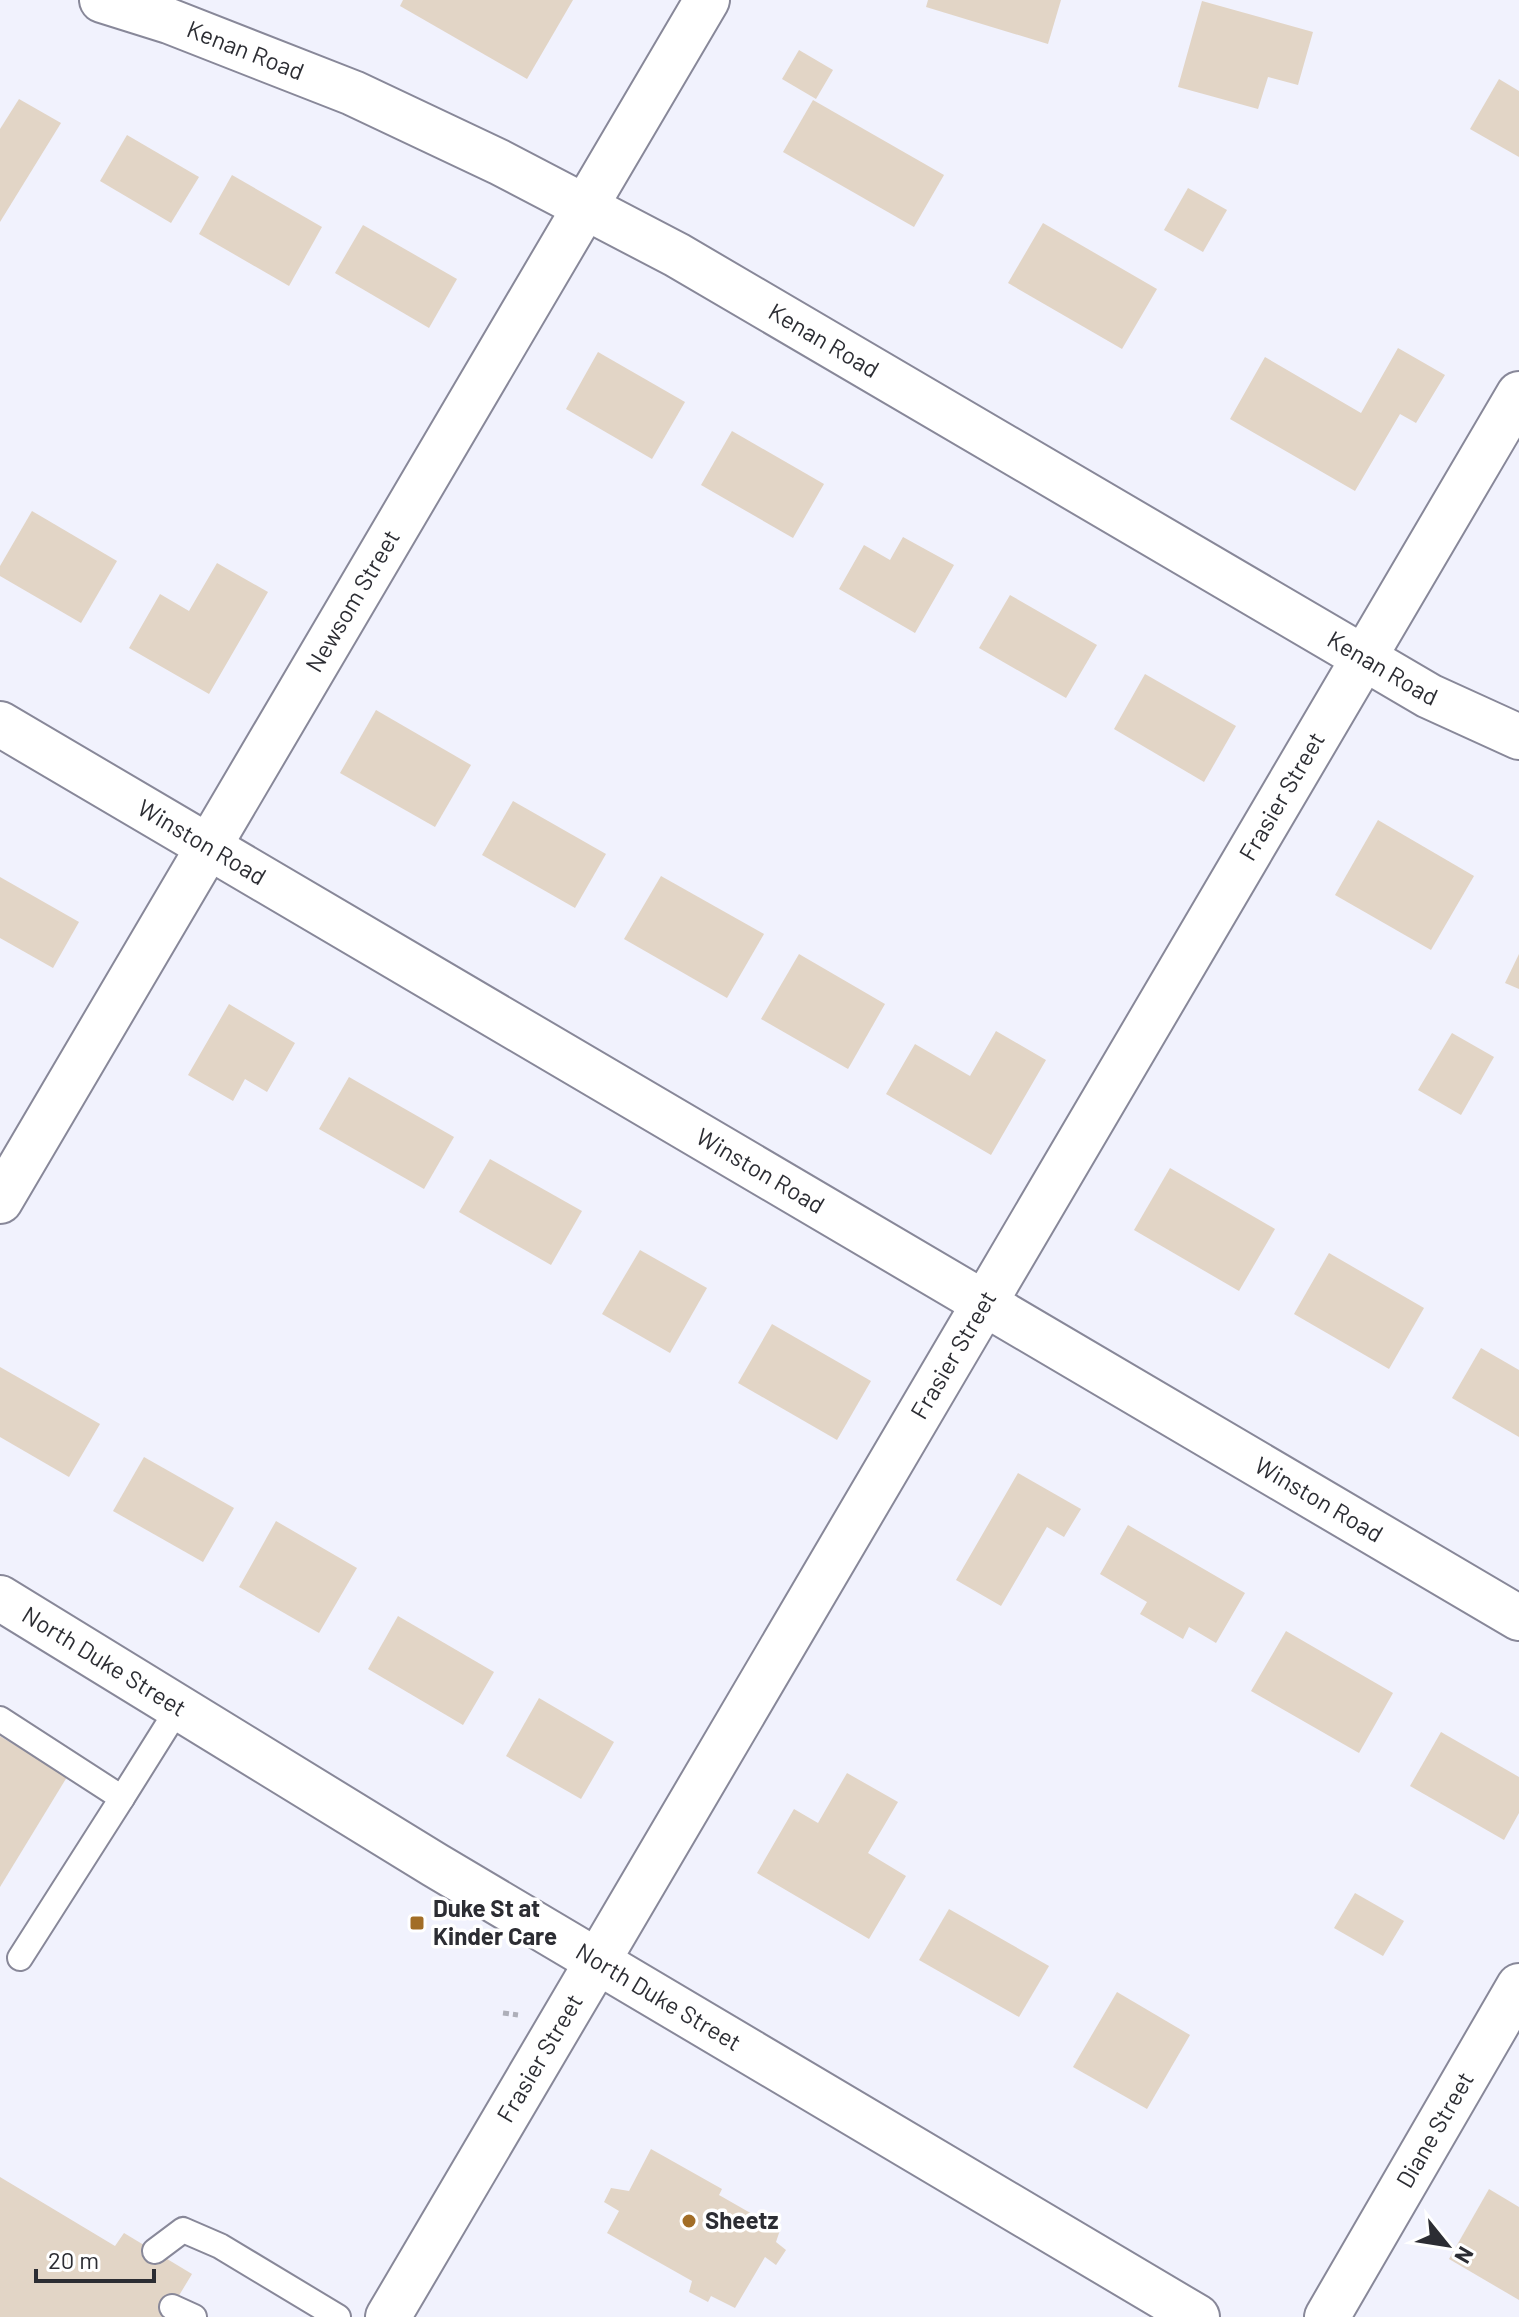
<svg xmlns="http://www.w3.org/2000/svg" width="1519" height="2317" viewBox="0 0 1519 2317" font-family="Barlow,sans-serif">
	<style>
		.building { fill: #e2d5c6 }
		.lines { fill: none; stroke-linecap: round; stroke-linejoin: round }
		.lane-casing { stroke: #889; stroke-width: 28 }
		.street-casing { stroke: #889; stroke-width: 48 }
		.secondary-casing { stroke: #889; stroke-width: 48 }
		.highway-casing { stroke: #889; stroke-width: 48 }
		.path { stroke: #aeafb9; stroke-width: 5; stroke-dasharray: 6 4; stroke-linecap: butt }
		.lane { stroke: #fff; stroke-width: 24 }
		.street { stroke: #fff; stroke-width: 44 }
		.secondary { stroke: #fff; stroke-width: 44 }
		.highway { stroke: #fff; stroke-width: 44 }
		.poi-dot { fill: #a26d26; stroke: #fff; stroke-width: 3 }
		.labels { text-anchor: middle; stroke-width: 7; stroke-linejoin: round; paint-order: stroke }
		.street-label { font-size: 24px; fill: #2c2d33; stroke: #fff }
		.poi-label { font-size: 24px; font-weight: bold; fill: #2c2d33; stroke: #fff; text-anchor: start }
	</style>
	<rect width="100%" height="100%" fill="#f1f2fd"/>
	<!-- building -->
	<g class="building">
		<polygon points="403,0 573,0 527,79 400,6"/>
		<polygon points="928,0 1061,0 1048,44 926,7"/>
		<polygon points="1202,1 1313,32 1298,85 1268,77 1258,109 1178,87"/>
		<polygon points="799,50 833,70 816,99 782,79"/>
		<polygon points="1499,79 1519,91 1519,157 1470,129"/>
		<polygon points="19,99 61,123 0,222 0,129"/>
		<polygon points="813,100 944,175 914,227 783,152"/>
		<polygon points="127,135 199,177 171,223 100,181"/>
		<polygon points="232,175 322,227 289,286 199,234"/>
		<polygon points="1188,188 1227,210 1203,252 1164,230"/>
		<polygon points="1043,223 1157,289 1122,349 1008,283"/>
		<polygon points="363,225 457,279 429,328 335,273"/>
		<polygon points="1398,348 1445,375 1416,423 1400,414 1355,491 1230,419 1265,357 1361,413"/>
		<polygon points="598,352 685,402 652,459 566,409"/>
		<polygon points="732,431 824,484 793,538 701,485"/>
		<polygon points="32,511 117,561 81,623 0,576 0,566"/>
		<polygon points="903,537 954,565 915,633 839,589 864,545 890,560"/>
		<polygon points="217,563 268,592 209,694 129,648 160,594 189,611"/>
		<polygon points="1010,595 1097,645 1066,698 979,648"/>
		<polygon points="1145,674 1236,726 1204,782 1114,729"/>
		<polygon points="376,710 471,765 435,827 340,773"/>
		<polygon points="513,801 606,854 575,908 482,855"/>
		<polygon points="1378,820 1474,876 1431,950 1335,895"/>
		<polygon points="661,876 764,934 727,998 624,939"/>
		<polygon points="0,877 79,922 53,968 0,938"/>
		<polygon points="799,954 885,1004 848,1069 761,1019"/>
		<polygon points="1519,954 1519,989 1505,983"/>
		<polygon points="229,1004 295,1043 267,1092 245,1079 233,1101 188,1075"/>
		<polygon points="996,1031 1046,1060 991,1155 886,1094 915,1044 970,1076"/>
		<polygon points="1452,1033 1494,1057 1461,1115 1418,1090"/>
		<polygon points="349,1077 454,1137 424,1189 319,1129"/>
		<polygon points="490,1159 582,1211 551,1265 459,1212"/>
		<polygon points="1170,1168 1275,1229 1239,1291 1134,1230"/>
		<polygon points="640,1250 707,1288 670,1353 602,1314"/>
		<polygon points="1329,1253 1424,1308 1389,1369 1294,1314"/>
		<polygon points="772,1324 871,1381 837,1440 738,1383"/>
		<polygon points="1481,1348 1519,1370 1519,1437 1452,1398"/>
		<polygon points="0,1367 100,1424 69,1477 0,1437"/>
		<polygon points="144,1457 234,1508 203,1562 113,1511"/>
		<polygon points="1018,1473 1081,1509 1064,1537 1047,1527 1001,1606 956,1580"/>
		<polygon points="276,1521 357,1568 319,1633 239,1587"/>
		<polygon points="1128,1525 1245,1593 1216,1643 1189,1627 1183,1639 1140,1614 1147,1602 1100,1574"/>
		<polygon points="398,1616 494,1672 463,1725 368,1669"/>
		<polygon points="1286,1631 1393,1693 1359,1753 1251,1691"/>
		<polygon points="539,1698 614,1742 581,1799 506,1756"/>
		<polygon points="1441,1732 1519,1777 1519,1813 1504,1840 1410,1786"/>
		<polygon points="0,1736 67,1777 0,1887"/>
		<polygon points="847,1773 898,1802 868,1853 906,1876 869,1939 757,1873 794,1809 818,1823"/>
		<polygon points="1355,1893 1404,1921 1383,1956 1334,1928"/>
		<polygon points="949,1909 1049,1966 1019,2017 919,1960"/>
		<polygon points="1117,1992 1190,2035 1147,2109 1073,2067"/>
		<polygon points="651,2149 722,2189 719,2195 780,2230 776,2242 786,2250 776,2265 765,2257 735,2308 711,2296 708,2302 689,2292 692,2281 607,2233 619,2211 604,2202 611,2188 629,2191"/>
		<polygon points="0,2177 115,2246 124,2233 192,2274 166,2317 0,2317"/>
		<polygon points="1489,2189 1519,2207 1519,2300 1449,2259"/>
	</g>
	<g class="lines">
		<defs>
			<g id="lane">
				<polyline points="0,1719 122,1798 179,1707"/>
				<polyline points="20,1958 122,1798"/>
				<polyline points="155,2251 183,2230 220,2246 338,2317"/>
				<polyline points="172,2307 194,2317"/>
			</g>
			<g id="street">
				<path id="s1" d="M 102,0 L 169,21 L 353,93 L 499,162 L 677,255 L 1429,696 L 1519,737"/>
				<path id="s2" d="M 0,724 L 1519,1618"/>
				<path id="s3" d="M 0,1201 L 707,0"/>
				<path id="s4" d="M 597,1962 L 1519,394"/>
				<path id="s5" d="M 1327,2317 L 1519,1986"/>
			</g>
			<g id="secondary">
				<path id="s6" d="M 388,2317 L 597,1962"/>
			</g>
			<g id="highway">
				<path id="s7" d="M 0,1598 L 435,1865 L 1197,2317"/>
			</g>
		</defs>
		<!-- lane casing -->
		<use href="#lane" class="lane-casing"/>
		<!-- street casing -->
		<use href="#street" class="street-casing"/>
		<!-- secondary casing -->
		<use href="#secondary" class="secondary-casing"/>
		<!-- highway casing -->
		<use href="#highway" class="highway-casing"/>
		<!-- path -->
		<polyline class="path" points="503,2013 518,2015"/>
		<!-- lane -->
		<use href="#lane" class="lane"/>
		<!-- street -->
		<use href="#street" class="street"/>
		<!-- secondary -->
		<use href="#secondary" class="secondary"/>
		<!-- highway -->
		<use href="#highway" class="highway"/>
	</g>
	<!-- markers -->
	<g class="poi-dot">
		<rect x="409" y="1915" width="16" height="16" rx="4"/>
		<circle cx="689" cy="2221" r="8"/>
	</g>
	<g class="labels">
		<!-- street labels -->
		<g class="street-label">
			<text dy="8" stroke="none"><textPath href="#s1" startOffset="152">Kenan Road</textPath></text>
			<text dy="8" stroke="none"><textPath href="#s1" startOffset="800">Kenan Road</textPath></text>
			<text dy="8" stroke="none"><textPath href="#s3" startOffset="696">Newsom Street</textPath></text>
			<text dy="8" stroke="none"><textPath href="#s1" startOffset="1448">Kenan Road</textPath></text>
			<text dy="8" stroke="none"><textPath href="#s4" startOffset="1352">Frasier Street</textPath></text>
			<text dy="8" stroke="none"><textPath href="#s2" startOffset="234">Winston Road</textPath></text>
			<text dy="8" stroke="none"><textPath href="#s2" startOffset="882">Winston Road</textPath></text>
			<text dy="8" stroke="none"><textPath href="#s4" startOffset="704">Frasier Street</textPath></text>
			<text dy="8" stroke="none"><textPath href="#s2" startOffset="1530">Winston Road</textPath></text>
			<text dy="8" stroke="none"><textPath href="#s7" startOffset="122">North Duke Street</textPath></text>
			<text dy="8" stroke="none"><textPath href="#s7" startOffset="770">North Duke Street</textPath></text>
			<text dy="8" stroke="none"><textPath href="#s6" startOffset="300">Frasier Street</textPath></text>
			<text dy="8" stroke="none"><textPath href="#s5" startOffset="216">Diane Street</textPath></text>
		</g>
		<!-- poi labels -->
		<g class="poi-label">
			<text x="433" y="1917">Duke St at<tspan x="433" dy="28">Kinder Care</tspan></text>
			<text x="705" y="2229">Sheetz</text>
		</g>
	</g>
	<!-- north arrow -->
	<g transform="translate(1447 2245) rotate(120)" stroke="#ffffff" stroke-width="6" paint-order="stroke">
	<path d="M0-6L14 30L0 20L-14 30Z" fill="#2c2d33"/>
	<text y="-12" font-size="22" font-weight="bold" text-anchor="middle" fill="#2c2d33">N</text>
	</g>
	<!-- scale -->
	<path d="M36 2269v12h118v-12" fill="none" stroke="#2c2d33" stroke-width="4"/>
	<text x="48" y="2269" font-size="24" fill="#2c2d33" stroke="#ffffff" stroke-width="6" paint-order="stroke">20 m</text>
</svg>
